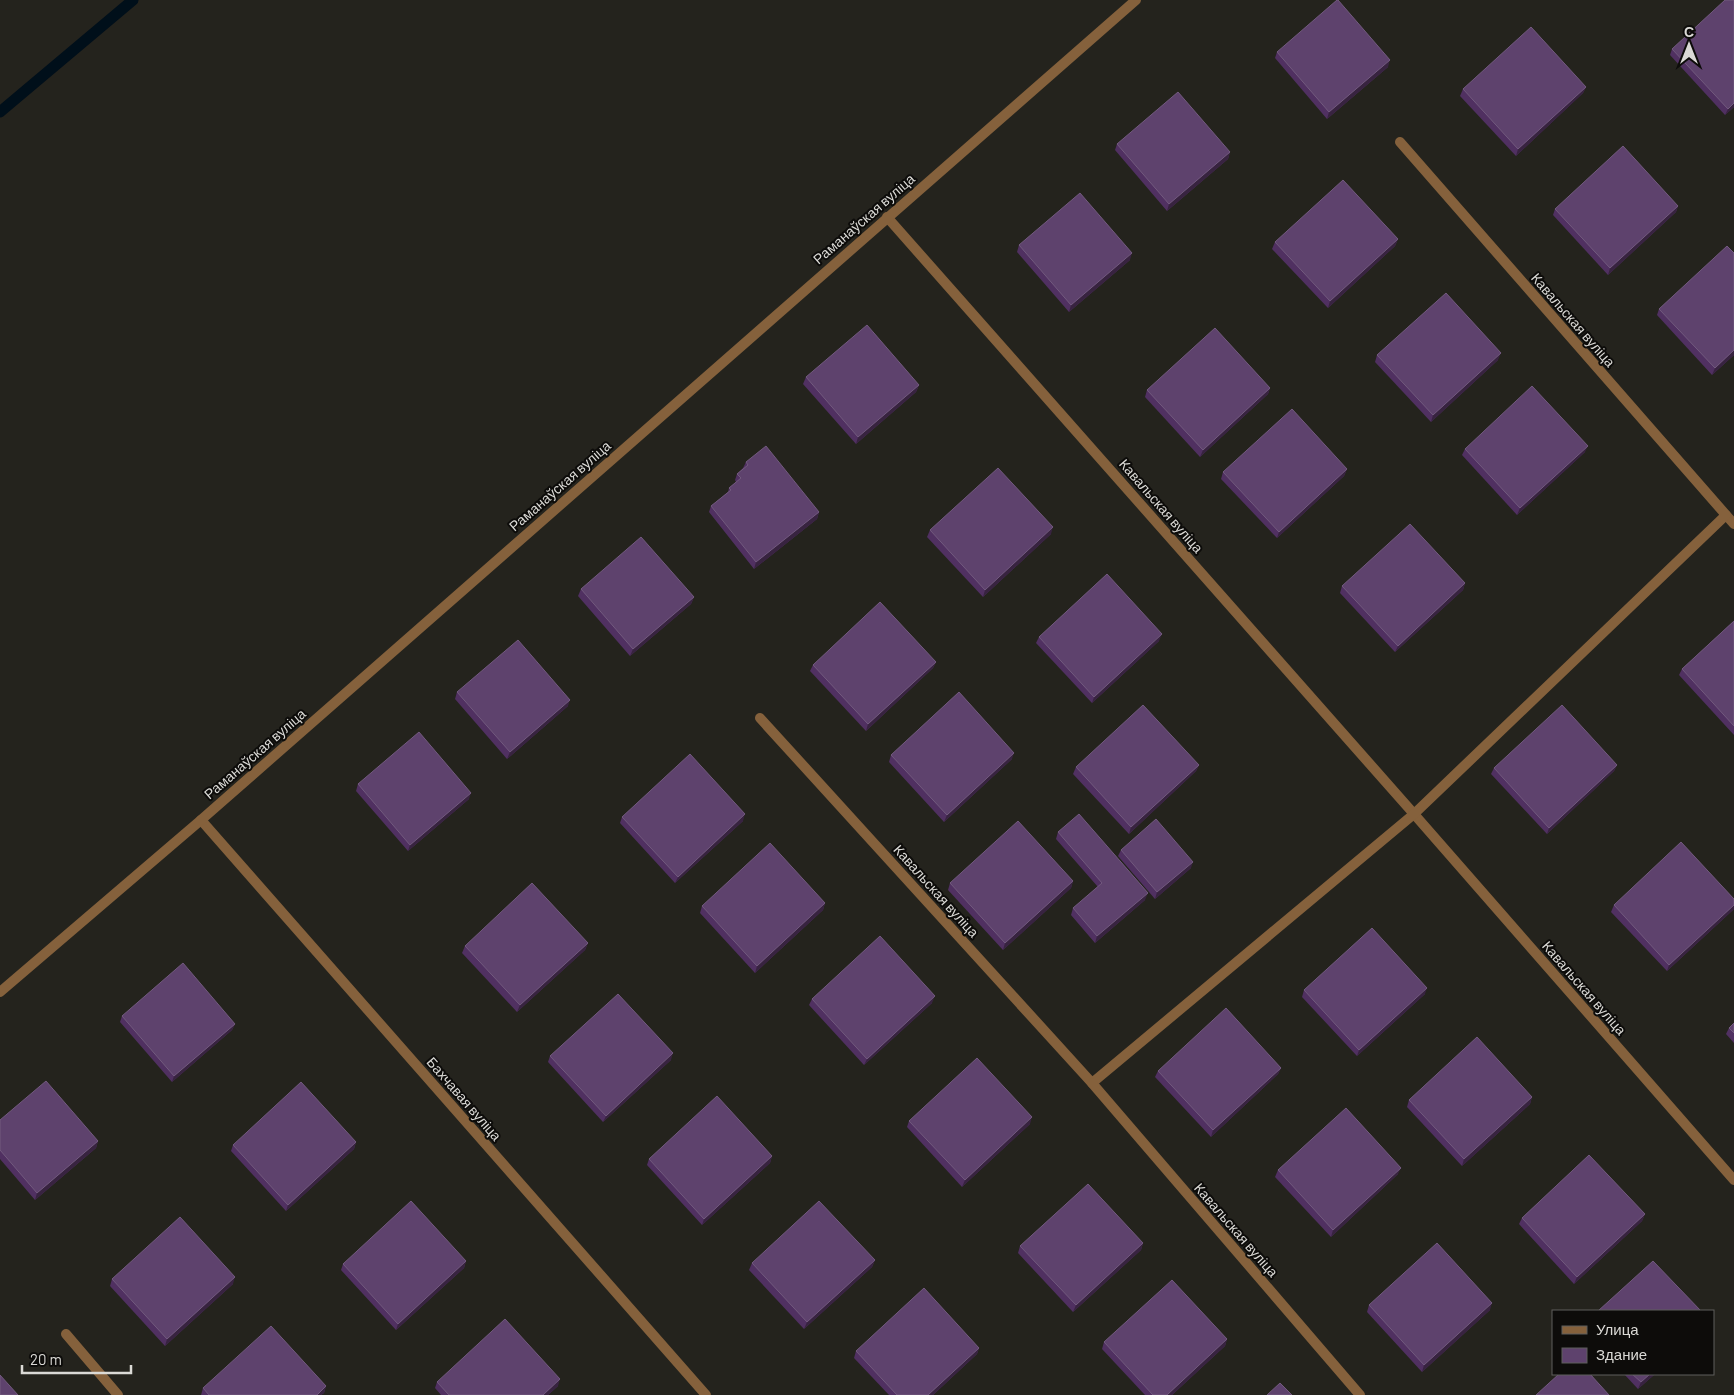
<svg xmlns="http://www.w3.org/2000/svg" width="1734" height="1395" viewBox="0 0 1734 1395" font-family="Barlow,sans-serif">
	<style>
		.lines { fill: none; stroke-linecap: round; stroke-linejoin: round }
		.stream { stroke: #000f1a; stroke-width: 11 }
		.street { stroke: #85613c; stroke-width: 10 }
		.wall { fill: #503061 }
		.shaded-wall { fill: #382340 }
		.building { fill: #5e426d; stroke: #725a7e }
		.labels { text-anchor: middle; stroke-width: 4; stroke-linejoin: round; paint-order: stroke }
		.street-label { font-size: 14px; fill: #dbdad6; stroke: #0d0c0a }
	</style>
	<rect width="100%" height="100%" fill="#24231d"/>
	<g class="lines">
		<!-- stream -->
		<polyline class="stream" points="0,112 133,0"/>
		<!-- street -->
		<g class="street">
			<polyline points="887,217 1414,814 1734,1180"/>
			<polyline points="1726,515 1734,524"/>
			<polyline points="760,718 1092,1083 1414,814 1726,515 1400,142"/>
			<polyline points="201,820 706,1395"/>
			<polyline points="0,992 201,820 1136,0"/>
			<polyline points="1092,1083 1360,1395"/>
			<polyline points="66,1334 118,1395"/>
		</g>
	</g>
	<!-- wall -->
	<g class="wall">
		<polygon points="1672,49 1734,107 1725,115 1670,55"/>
		<polygon points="1277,52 1388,67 1327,119 1275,58"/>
		<polygon points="1586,87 1583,93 1516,156 1460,96 1463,89"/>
		<polygon points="1117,144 1230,152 1228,159 1167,211 1115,150"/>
		<polygon points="1678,206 1676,212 1608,275 1553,215 1555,209"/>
		<polygon points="1398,239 1395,246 1328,308 1272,249 1275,242"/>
		<polygon points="1019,245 1130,260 1069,312 1017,252"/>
		<polygon points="1734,253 1734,355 1712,375 1657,315 1659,309"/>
		<polygon points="1377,355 1498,360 1431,422 1375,362"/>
		<polygon points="806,377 919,385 916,392 856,444 803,384"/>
		<polygon points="1270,388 1268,394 1200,457 1145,397 1147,390"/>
		<polygon points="1465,449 1585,452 1517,515 1462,455"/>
		<polygon points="746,462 819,512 817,519 754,569 709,512 711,506 728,492 729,488 736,482 735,480 737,474 743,468"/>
		<polygon points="1347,469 1344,476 1277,538 1221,479 1223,472"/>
		<polygon points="930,530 1051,534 983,597 927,537"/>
		<polygon points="1465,583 1463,590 1395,652 1340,593 1342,586"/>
		<polygon points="581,589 694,597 691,604 630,656 578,596"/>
		<polygon points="1734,621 1734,735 1679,675 1682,669"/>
		<polygon points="1039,637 1159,641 1092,703 1036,643"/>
		<polygon points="936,662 933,668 866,731 810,671 813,665"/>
		<polygon points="457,692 568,706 507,759 455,699"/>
		<polygon points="891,755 1012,759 944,822 889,762"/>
		<polygon points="1199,765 1196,771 1129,834 1073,774 1076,767"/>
		<polygon points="1617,765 1614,771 1547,834 1491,774 1494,768"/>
		<polygon points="358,784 469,799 408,851 356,791"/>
		<polygon points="622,817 743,821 675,883 620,823"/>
		<polygon points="1058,832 1145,900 1095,943 1071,915 1073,908 1098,887 1056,839"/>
		<polygon points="1121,850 1191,868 1155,899 1118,856"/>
		<polygon points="1073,881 1071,888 1003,950 948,890 950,883"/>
		<polygon points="1734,899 1734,909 1667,971 1611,912 1614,905"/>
		<polygon points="825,903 823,910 755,973 700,913 702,906"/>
		<polygon points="588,943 585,950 517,1012 462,953 465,946"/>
		<polygon points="1304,990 1425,994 1357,1056 1302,997"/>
		<polygon points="812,999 932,1003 864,1065 809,1005"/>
		<polygon points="122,1016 235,1024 232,1030 172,1082 120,1022"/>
		<polygon points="1734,1023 1734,1043 1726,1034 1729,1028"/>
		<polygon points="550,1056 671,1060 603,1122 548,1062"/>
		<polygon points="1281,1068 1278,1074 1211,1137 1155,1077 1158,1071"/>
		<polygon points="1532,1097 1530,1104 1462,1166 1407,1107 1409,1100"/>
		<polygon points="0,1120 98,1141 96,1148 35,1200 0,1159"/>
		<polygon points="909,1121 1030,1124 962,1187 907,1127"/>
		<polygon points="356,1142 354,1149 286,1211 231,1151 233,1145"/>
		<polygon points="772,1156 770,1163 702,1225 647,1165 649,1159"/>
		<polygon points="1278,1170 1398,1174 1331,1237 1275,1177"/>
		<polygon points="1645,1214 1642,1221 1574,1284 1519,1224 1522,1218"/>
		<polygon points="1143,1243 1141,1250 1073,1312 1018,1253 1020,1246"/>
		<polygon points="875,1260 872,1267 804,1329 749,1270 752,1263"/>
		<polygon points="466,1261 464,1268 396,1330 341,1270 343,1264"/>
		<polygon points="112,1279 233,1284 165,1346 110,1286"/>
		<polygon points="1369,1305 1490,1310 1422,1372 1367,1312"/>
		<polygon points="1227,1339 1225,1346 1172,1395 1145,1395 1102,1349 1104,1342"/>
		<polygon points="979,1348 977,1354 933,1395 889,1395 854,1358 856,1351"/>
		<polygon points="1624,1374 1655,1374 1638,1389"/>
		<polygon points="437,1382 558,1386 548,1395 441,1395 435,1388"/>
		<polygon points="326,1386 324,1393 321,1395 201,1395 203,1388"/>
	</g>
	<!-- shaded-wall -->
	<g class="shaded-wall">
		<polygon points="1390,60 1388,67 1327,119 1329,112"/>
		<polygon points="1586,87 1583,93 1516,156 1518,149"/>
		<polygon points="1734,103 1734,107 1725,115 1728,109"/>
		<polygon points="1230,152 1228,159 1167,211 1169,204"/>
		<polygon points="1678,206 1676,212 1608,275 1610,268"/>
		<polygon points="1398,239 1395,246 1328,308 1330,301"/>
		<polygon points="1132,253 1130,260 1069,312 1071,305"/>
		<polygon points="1734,350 1734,355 1712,375 1715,368"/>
		<polygon points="1501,353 1498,360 1431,422 1433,415"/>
		<polygon points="919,385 916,392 856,444 858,437"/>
		<polygon points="1270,388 1268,394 1200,457 1203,450"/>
		<polygon points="1588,446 1585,452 1517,515 1520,508"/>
		<polygon points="1347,469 1344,476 1277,538 1279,532"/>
		<polygon points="819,512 817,519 754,569 756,562"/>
		<polygon points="1053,527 1051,534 983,597 985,590"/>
		<polygon points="1465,583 1463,590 1395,652 1398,646"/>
		<polygon points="694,597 691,604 630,656 633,649"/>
		<polygon points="1162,634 1159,641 1092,703 1094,697"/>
		<polygon points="936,662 933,668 866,731 868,724"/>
		<polygon points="570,700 568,706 507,759 510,752"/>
		<polygon points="1014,753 1012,759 944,822 947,815"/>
		<polygon points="1199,765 1196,771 1129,834 1131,827"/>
		<polygon points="1617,765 1614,771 1547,834 1549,828"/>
		<polygon points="471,793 469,799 408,851 410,845"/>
		<polygon points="745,814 743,821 675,883 678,877"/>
		<polygon points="1193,862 1191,868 1155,899 1157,892"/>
		<polygon points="1073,881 1071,888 1003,950 1005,943"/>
		<polygon points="1148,893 1145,900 1095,943 1097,936"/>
		<polygon points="825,903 823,910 755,973 757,966"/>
		<polygon points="1734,905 1734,909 1667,971 1669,965"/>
		<polygon points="588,943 585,950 517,1012 520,1005"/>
		<polygon points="1427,988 1425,994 1357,1056 1359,1050"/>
		<polygon points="935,996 932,1003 864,1065 867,1059"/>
		<polygon points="235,1024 232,1030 172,1082 174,1076"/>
		<polygon points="673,1053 671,1060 603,1122 606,1116"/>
		<polygon points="1281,1068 1278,1074 1211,1137 1213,1130"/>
		<polygon points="1532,1097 1530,1104 1462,1166 1464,1159"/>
		<polygon points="1032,1117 1030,1124 962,1187 965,1180"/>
		<polygon points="98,1141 96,1148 35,1200 37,1193"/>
		<polygon points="356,1142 354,1149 286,1211 288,1205"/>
		<polygon points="772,1156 770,1163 702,1225 704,1219"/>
		<polygon points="1401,1168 1398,1174 1331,1237 1333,1230"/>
		<polygon points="1645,1214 1642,1221 1574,1284 1577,1277"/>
		<polygon points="1143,1243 1141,1250 1073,1312 1076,1305"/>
		<polygon points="875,1260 872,1267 804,1329 807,1322"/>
		<polygon points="466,1261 464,1268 396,1330 398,1324"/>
		<polygon points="235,1277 233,1284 165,1346 167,1339"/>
		<polygon points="1492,1303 1490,1310 1422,1372 1424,1365"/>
		<polygon points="1227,1339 1225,1346 1172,1395 1167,1395"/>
		<polygon points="979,1348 977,1354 933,1395 928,1395"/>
		<polygon points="1650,1374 1655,1374 1638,1389 1641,1382"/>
		<polygon points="560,1379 558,1386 548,1395 543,1395"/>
		<polygon points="326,1386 324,1393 321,1395 317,1395"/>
	</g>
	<!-- building -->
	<g class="building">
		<polygon points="1337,0 1338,0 1390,60 1329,112 1277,52"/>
		<polygon points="1725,0 1734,0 1734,103 1728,109 1672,49"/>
		<polygon points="1531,27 1586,87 1518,149 1463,89"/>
		<polygon points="1178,92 1230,152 1169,204 1117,144"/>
		<polygon points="1623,146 1678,206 1610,268 1555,209"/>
		<polygon points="1343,180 1398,239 1330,301 1275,242"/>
		<polygon points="1080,193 1132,253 1071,305 1019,245"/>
		<polygon points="1727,246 1734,253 1734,350 1715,368 1659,309"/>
		<polygon points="1446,293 1501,353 1433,415 1377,355"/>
		<polygon points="867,325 919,385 858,437 806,377"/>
		<polygon points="1215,328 1270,388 1203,450 1147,390"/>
		<polygon points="1532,386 1588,446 1520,508 1465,449"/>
		<polygon points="1292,409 1347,469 1279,532 1223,472"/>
		<polygon points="766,446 819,512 756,562 711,506 731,490 729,488 741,478 737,474 748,465 746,462"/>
		<polygon points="998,468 1053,527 985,590 930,530"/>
		<polygon points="1410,524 1465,583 1398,646 1342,586"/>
		<polygon points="641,537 694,597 633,649 581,589"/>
		<polygon points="1107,574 1162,634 1094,697 1039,637"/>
		<polygon points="880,602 936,662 868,724 813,665"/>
		<polygon points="1734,621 1734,726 1682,669"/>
		<polygon points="518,640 570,700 510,752 457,692"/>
		<polygon points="959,692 1014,753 947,815 891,755"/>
		<polygon points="1143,705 1199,765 1131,827 1076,767"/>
		<polygon points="1562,705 1617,765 1549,828 1494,768"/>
		<polygon points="419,732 471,793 410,845 358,784"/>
		<polygon points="690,754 745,814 678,877 622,817"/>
		<polygon points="1079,814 1148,893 1097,936 1073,908 1102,883 1058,832"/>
		<polygon points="1156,819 1193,862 1157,892 1121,850"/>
		<polygon points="1018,821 1073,881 1005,943 950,883"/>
		<polygon points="1681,842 1734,899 1734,905 1669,965 1614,905"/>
		<polygon points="770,843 825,903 757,966 702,906"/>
		<polygon points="532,883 588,943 520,1005 465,946"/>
		<polygon points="1372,928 1427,988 1359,1050 1304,990"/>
		<polygon points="880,936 935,996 867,1059 812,999"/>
		<polygon points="183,963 235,1024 174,1076 122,1016"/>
		<polygon points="618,994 673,1053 606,1116 550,1056"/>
		<polygon points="1226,1008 1281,1068 1213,1130 1158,1071"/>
		<polygon points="1734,1023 1734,1033 1729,1028"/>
		<polygon points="1477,1037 1532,1097 1464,1159 1409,1100"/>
		<polygon points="977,1058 1032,1117 965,1180 909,1121"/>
		<polygon points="46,1081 98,1141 37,1193 0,1150 0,1120"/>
		<polygon points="301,1082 356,1142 288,1205 233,1145"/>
		<polygon points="717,1096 772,1156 704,1219 649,1159"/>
		<polygon points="1346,1108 1401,1168 1333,1230 1278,1170"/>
		<polygon points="1589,1155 1645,1214 1577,1277 1522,1218"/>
		<polygon points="1088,1184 1143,1243 1076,1305 1020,1246"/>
		<polygon points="411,1201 466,1261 398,1324 343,1264"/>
		<polygon points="819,1201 875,1260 807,1322 752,1263"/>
		<polygon points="180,1217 235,1277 167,1339 112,1279"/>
		<polygon points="1437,1243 1492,1303 1424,1365 1369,1305"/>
		<polygon points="1653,1261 1701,1311 1598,1311"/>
		<polygon points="1172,1280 1227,1339 1167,1395 1153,1395 1104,1342"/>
		<polygon points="924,1288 979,1348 928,1395 897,1395 856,1351"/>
		<polygon points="505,1319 560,1379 543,1395 449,1395 437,1382"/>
		<polygon points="271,1326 326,1386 317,1395 209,1395 203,1388"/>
		<polygon points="1559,1374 1590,1374 1609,1395 1536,1395"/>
		<polygon points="1632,1374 1650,1374 1641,1382"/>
		<polygon points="0,1375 18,1395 0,1395"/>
		<polygon points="1280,1383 1292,1395 1267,1395"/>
	</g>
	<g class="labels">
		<!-- street labels -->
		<g class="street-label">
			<text transform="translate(864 219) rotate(-41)" y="5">Раманаўская вуліца</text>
			<text transform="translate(1573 320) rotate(49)" y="5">Кавальская вуліца</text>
			<text transform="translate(560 486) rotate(-41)" y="5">Раманаўская вуліца</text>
			<text transform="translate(1161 506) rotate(49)" y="5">Кавальская вуліца</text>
			<text transform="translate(255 754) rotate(-41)" y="5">Раманаўская вуліца</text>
			<text transform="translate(936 891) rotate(48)" y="5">Кавальская вуліца</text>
			<text transform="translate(1584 988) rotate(49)" y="5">Кавальская вуліца</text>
			<text transform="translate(464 1099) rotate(49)" y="5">Бахчавая вуліца</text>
			<text transform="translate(1236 1230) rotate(49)" y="5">Кавальская вуліца</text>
		</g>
	</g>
	<!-- legend -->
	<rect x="1552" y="1310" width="162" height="65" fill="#0d0c0a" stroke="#5f5e5c"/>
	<rect x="1562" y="1326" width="25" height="8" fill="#85613c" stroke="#5f5e5c"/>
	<text x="1596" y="1335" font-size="15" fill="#dbdad6">Улица</text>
	<rect x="1562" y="1348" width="25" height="15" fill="#5e426d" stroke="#5f5e5c"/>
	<text x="1596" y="1360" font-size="15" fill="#dbdad6">Здание</text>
	<!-- north arrow -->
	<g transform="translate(1689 45)" stroke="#0d0c0a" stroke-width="4" paint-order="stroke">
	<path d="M0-4L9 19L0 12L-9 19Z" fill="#dbdad6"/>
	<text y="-8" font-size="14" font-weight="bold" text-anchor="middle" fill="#dbdad6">С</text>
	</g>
	<!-- scale -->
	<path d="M22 1365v8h109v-8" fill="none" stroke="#dbdad6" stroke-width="2.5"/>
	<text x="30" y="1365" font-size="15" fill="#dbdad6" stroke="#0d0c0a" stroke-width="4" paint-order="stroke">20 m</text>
</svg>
